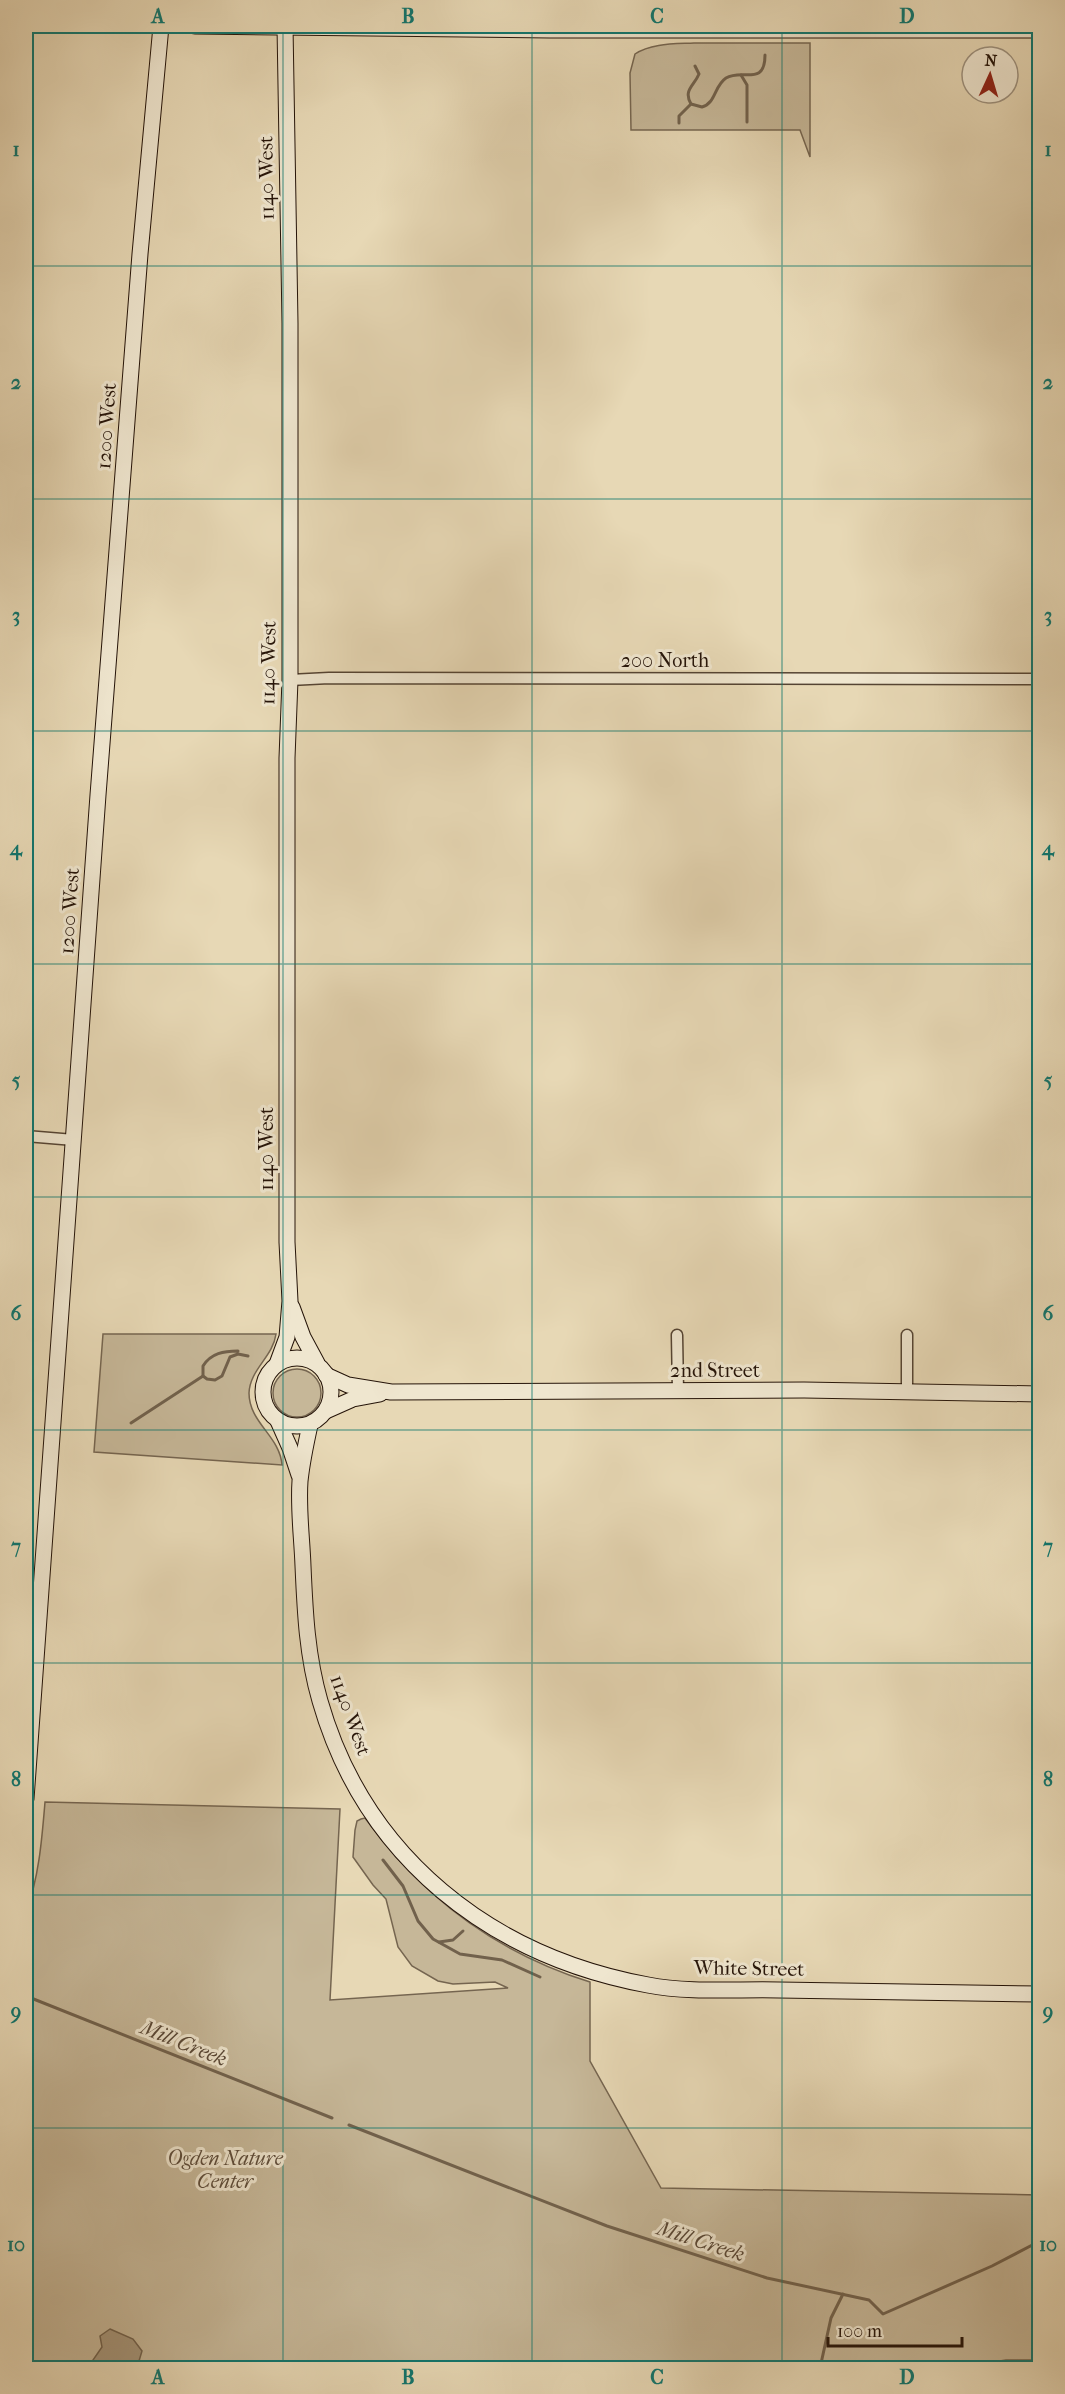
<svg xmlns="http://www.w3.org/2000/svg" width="1065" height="2394" viewBox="0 0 1065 2394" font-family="'IM FELL French Canon',serif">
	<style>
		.green { fill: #c6b798; stroke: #756550; stroke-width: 1.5 }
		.water { fill: #a5957a; stroke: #71614c; stroke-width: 1.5 }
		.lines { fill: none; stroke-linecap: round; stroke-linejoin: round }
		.stream { stroke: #71614c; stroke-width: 3 }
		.street-casing { stroke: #543; stroke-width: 13 }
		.secondary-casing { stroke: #241308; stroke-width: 17 }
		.street { stroke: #efe6cf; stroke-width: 10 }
		.secondary { stroke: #efe6cf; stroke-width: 15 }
		.grid { fill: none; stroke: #0f766e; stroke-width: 1.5; stroke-opacity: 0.55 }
		.labels { text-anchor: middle; stroke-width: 6; stroke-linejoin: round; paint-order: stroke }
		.street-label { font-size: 20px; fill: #241308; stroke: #efe6cf }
		.park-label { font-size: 20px; font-style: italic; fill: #5d4c3a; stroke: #efe6cf }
		.water-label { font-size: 21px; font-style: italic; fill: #584736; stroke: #efe6cf }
		.neatline { fill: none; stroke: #0f766e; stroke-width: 2 }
		.grid-label { font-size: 20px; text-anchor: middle; font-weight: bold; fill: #0f766e }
	</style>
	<rect width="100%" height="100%" fill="#e7d8b5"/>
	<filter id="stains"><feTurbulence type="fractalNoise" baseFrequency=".00333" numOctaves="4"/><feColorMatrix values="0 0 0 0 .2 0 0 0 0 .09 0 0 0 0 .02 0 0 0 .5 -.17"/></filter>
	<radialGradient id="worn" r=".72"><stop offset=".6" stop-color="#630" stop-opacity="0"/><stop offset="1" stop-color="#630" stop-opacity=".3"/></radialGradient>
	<!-- green -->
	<g class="green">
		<path d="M 694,43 L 810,43 L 810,157 L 800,130 L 631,130 L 630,73 L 635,54 C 651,43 675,44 694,43 Z"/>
		<path d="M 103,1334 L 276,1334 C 273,1357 250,1369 249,1393 C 249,1423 280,1436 282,1465 L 94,1452 Z"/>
		<circle cx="297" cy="1393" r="24"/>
		<path d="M 45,1802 L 340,1809 L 330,2000 L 508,1988 L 495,1982 L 453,1984 L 438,1981 L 412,1966 L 398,1947 L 386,1899 L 373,1885 L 353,1857 L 355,1830 L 357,1821 L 361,1819 L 365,1818 C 422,1897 497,1953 590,1982 L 590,2061 L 661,2188 L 1039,2195 L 1039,2368 L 26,2368 L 26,1912 C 39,1878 42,1838 45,1802 Z"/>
	</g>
	<!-- water -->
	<g class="water">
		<polygon points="110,2329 133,2339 142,2351 139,2361 150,2368 78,2368 91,2363 102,2347 100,2336"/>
		<polygon points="1006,2360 1039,2360 1039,2368 955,2368"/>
	</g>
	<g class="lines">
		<!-- stream -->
		<g class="stream">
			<path d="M 695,66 L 699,74 C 694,86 683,90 691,104 L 702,107 C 716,103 714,86 726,78 C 742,68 765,87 765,55"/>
			<polyline points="741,75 747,85 747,122"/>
			<polyline points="679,123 679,116 691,104"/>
			<path d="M 238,1351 C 224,1351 211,1353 203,1366 L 203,1376 L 207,1379 L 215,1380 L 222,1376 L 230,1357 L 238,1354 L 248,1356"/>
			<polyline points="131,1423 203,1376"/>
			<polyline points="383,1860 403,1886 418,1921 433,1939 460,1954 502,1960 540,1977"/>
			<polyline points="439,1942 453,1940 463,1931"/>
			<polyline points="26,1996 332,2118"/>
			<polyline points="349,2125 607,2226 767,2278 869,2300 883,2314 992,2266 1040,2241"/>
			<polyline points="820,2368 831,2318 843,2294"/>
		</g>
		<defs>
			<g id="street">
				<polyline points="290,680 329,678 1040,679"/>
				<polyline points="26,1136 74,1140"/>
				<polyline points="677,1335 678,1391"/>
				<polyline points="907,1391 907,1335"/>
			</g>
			<g id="secondary">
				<polyline points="195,26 550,30 1040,30"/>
				<polyline points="292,1307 303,1337 317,1363"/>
				<circle cx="297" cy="1392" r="34"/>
				<polyline points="277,1364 287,1337 290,1301 287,1242 287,758 290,680 290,323 285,26"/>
				<polyline points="326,1375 348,1385 391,1392 804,1390 1040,1394"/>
				<polyline points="326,1411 353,1399 380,1394"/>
				<polyline points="278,1421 290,1448 299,1475"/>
				<path d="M 310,1425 C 306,1443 302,1462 300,1481 C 298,1509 302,1538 303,1566 C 305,1612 307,1656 320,1701 C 365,1858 491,1956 648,1985 C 689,1993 737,1989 779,1990 C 866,1992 953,1993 1040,1994"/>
				<polyline points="26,1799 98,795 140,254 161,26"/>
			</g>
		</defs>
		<!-- street casing -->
		<use href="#street" class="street-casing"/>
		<!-- secondary casing -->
		<use href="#secondary" class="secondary-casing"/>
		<!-- street -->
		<use href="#street" class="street"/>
		<!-- secondary -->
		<use href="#secondary" class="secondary"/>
	</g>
	<!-- grid -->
	<path class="grid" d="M 283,26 L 283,2368M 532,26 L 532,2368M 782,26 L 782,2368M 26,266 L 1040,266M 26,499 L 1040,499M 26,731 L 1040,731M 26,964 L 1040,964M 26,1197 L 1040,1197M 26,1430 L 1040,1430M 26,1663 L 1040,1663M 26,1895 L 1040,1895M 26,2128 L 1040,2128"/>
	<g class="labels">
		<!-- street labels -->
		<g class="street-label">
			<text transform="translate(266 178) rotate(-91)" y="7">1140 West</text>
			<text transform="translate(106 426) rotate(-86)" y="7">1200 West</text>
			<text x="665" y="667">200 North</text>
			<text transform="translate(268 663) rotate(-89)" y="7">1140 West</text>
			<text transform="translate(69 911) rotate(-86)" y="7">1200 West</text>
			<text transform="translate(266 1149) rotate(-90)" y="7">1140 West</text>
			<text x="715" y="1377">2nd Street</text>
			<text transform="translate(351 1715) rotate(70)" y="7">1140 West</text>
			<text transform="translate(749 1968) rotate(1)" y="7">White Street</text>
		</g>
		<!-- park labels -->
		<g class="park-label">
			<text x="225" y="2165">Ogden Nature<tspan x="225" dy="23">Center</tspan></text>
		</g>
		<!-- water labels -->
		<g class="water-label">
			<text transform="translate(184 2043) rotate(22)" y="7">Mill Creek</text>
			<text transform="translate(701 2241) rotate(18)" y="7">Mill Creek</text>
		</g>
	</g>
	<!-- margin -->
	<rect width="1065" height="2394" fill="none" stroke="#e7d8b5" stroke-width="66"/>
	<!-- north arrow -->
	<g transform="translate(990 75) rotate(4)"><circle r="28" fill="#efe6cf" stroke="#9e927f" stroke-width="1.5"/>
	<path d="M0-4.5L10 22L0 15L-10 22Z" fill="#8f2418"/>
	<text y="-9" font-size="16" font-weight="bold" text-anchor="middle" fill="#241308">N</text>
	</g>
	<!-- scale -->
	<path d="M828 2337v9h134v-9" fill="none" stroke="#241308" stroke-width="3"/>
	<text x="837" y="2337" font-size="18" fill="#241308" stroke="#efe6cf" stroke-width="4.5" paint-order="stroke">100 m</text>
	<rect x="33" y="33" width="999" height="2328" class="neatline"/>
	<g class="grid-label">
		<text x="158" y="23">A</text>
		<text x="408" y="23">B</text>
		<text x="657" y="23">C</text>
		<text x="907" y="23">D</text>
		<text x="16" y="156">1</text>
		<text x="1048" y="156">1</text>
		<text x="16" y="389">2</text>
		<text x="1048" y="389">2</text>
		<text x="16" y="622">3</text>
		<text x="1048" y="622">3</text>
		<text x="16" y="855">4</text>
		<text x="1048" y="855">4</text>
		<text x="16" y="1087">5</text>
		<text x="1048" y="1087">5</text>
		<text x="16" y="1320">6</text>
		<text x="1048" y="1320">6</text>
		<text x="16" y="1553">7</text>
		<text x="1048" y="1553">7</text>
		<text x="16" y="1786">8</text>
		<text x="1048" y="1786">8</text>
		<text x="16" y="2019">9</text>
		<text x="1048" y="2019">9</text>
		<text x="16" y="2251">10</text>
		<text x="1048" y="2251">10</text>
		<text x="158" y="2384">A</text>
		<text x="408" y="2384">B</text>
		<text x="657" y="2384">C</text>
		<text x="907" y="2384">D</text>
	</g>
	<rect width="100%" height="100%" filter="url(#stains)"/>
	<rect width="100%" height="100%" fill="url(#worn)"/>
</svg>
